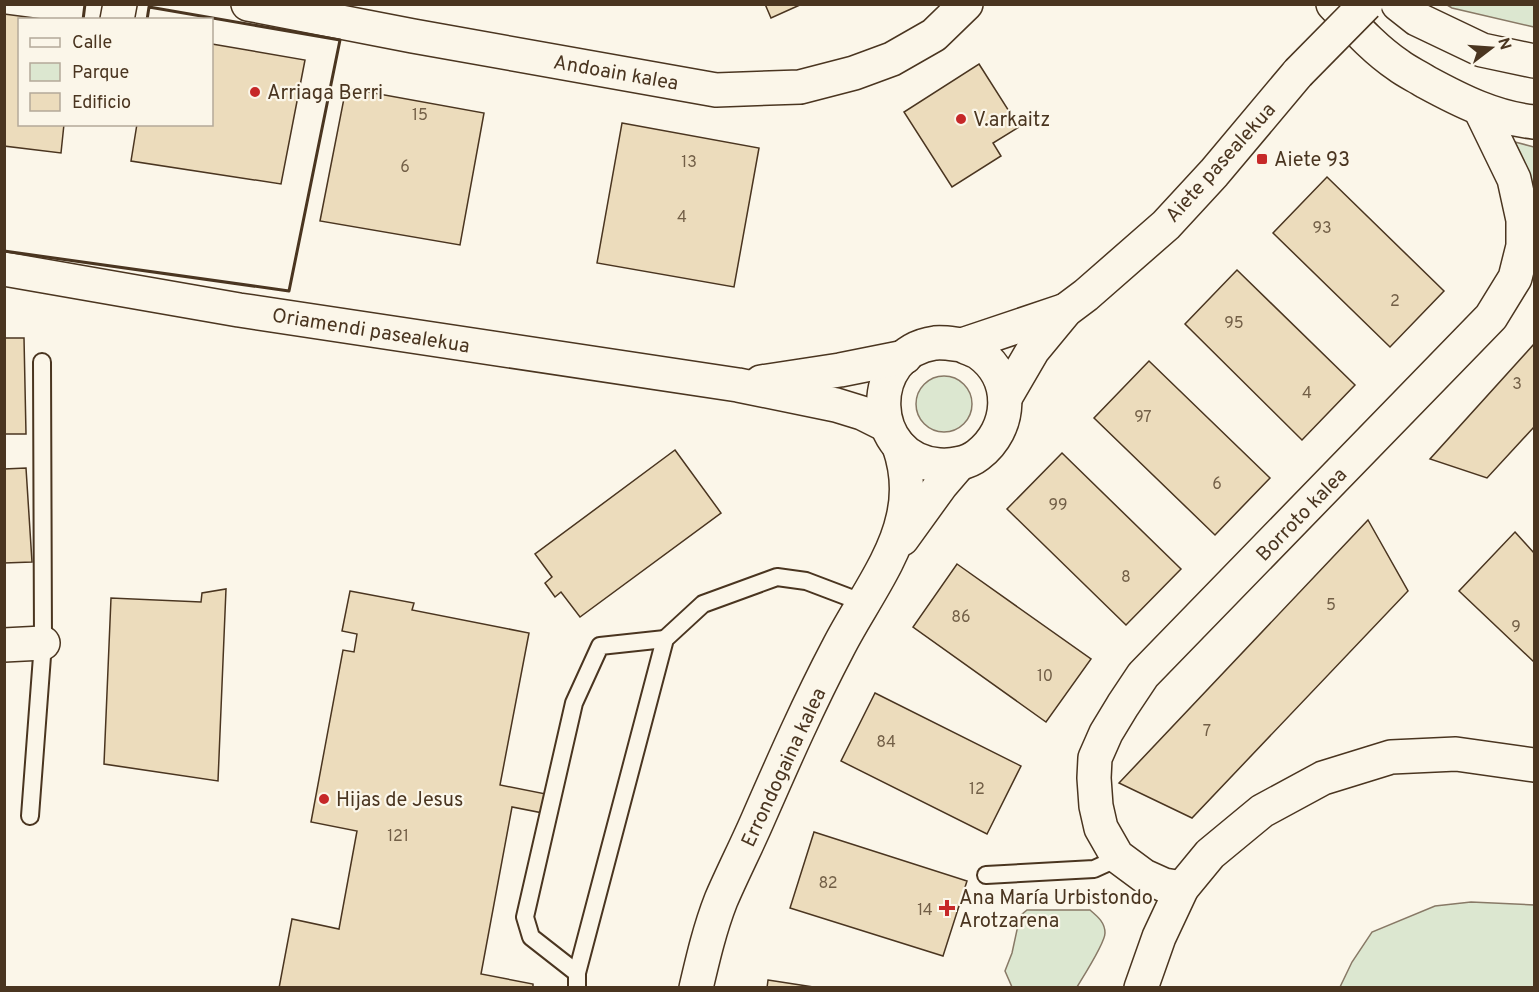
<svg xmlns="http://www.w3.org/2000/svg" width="1539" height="992" viewBox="0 0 1539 992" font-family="Overpass,sans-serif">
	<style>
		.green { fill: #dce7d0; stroke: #887966; stroke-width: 1.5 }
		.building { fill: #ecdcbc; stroke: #4a3520; stroke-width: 1.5 }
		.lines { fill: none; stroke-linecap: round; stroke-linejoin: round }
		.lane-casing { stroke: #4a3520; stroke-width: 20 }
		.street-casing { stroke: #4a3520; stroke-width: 36 }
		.secondary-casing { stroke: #4a3520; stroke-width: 36 }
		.lane { stroke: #fbf6e9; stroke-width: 16 }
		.street { stroke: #fbf6e9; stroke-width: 33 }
		.secondary { stroke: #fbf6e9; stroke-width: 33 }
		.secondary-bridge-casing { stroke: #4a3520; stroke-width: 36; stroke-linecap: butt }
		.secondary-bridge { stroke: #fbf6e9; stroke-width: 33 }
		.wall { stroke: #4a3520; stroke-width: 3 }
		.poi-dot { fill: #c62828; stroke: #fbf6e9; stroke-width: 2 }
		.labels { text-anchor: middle; stroke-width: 4.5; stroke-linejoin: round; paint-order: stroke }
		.number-label { font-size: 16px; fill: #725f47 }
		.street-label { font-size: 20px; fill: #4a3520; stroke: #fbf6e9 }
		.poi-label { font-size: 20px; fill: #4a3520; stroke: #fbf6e9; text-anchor: start }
	</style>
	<rect width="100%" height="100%" fill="#fbf6e9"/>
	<!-- green -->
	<g class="green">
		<polygon points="1447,5 1534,5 1534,27 1452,8"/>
		<polygon points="1515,142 1534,147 1534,243 1525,165"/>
		<circle cx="944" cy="404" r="28"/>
		<polygon points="1471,902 1534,905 1534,987 1340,987 1352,962 1372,932 1435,906"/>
		<path d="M 1027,910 L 1090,910 C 1097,916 1105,922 1105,933 C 1105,943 1083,977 1077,987 L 1012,987 L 1005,971 L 1012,953 L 1020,916 Z"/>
	</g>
	<!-- building -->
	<g class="building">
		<polygon points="765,4 802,4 771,18"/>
		<polygon points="4,14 50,20 20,20 20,124 64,124 61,153 4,146"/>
		<polygon points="212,44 305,60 281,184 131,161 137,124 212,124"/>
		<polygon points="979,64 1019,127 993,143 1001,156 952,187 904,112"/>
		<polygon points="346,88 484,113 460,245 320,221"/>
		<polygon points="622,123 759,148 734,287 597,263"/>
		<polygon points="1327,177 1444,291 1390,347 1273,233"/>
		<polygon points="1237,270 1355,385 1302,440 1185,324"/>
		<polygon points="4,338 24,338 26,434 4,434"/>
		<polygon points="1534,344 1534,427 1487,478 1430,459"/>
		<polygon points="1149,361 1270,478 1215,535 1094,418"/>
		<polygon points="675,450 721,513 580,617 561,592 555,597 545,583 552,577 535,554"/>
		<polygon points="1062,453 1181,569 1126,625 1007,509"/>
		<polygon points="26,468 32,562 4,563 4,469"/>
		<polygon points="1368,520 1408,591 1192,818 1119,783"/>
		<polygon points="1515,532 1534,553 1534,662 1459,591"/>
		<polygon points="957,564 1091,659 1046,722 913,627"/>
		<polygon points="226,589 218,781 104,764 111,598 201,602 202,593"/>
		<polygon points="350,591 414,603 412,610 529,633 500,785 551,795 548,814 512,807 481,974 533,984 533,988 279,988 292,919 339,929 357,831 311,822 343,650 354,652 357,634 342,631"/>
		<polygon points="875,693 1021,766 987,834 841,761"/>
		<polygon points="814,832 967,881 943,956 790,908"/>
		<polygon points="768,980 820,988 767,988"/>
	</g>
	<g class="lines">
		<defs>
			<g id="lane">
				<polyline points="30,816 43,643 42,362"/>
				<polyline points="986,875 1094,869 1105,864 1117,856"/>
				<polyline points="577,973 531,937 525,917 574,703 600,646 665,639"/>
				<polyline points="577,988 577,973 665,639 703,604 777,577 806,581 864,603"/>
			</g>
			<g id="street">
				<polyline points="248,4 413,36 716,90 800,87 854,73 892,59 934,35 966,4"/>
				<path d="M 1333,4 C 1353,25 1374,49 1398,65 C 1407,72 1417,76 1426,82 C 1461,101 1495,118 1534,122"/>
				<polyline points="1398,4 1417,19 1482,50 1534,61"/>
				<polyline points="117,20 120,4"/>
				<polyline points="902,539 941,485 959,464"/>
				<polyline points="4,645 43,643"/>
				<polyline points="1182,888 1164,885 1144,876 1117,856 1101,828 1096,806 1094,778 1095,758 1106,733 1123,705 1143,675 1491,317 1515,278 1523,246 1523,220 1514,179 1480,109"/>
				<path d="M 696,988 C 703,958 710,928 721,900 C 733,872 747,845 759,817 C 784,760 809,703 838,648 C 858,608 894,561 903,518 C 909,493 907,469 899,446"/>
				<polyline points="1141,988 1159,937 1182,888 1210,854 1262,811 1323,778 1391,757 1456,754 1534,765"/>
			</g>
			<g id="secondary">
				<polyline points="4,269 239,310 738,385 836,405 862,413 886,425"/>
				<path d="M 962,345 C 967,348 974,350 979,353 C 1015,379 1012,429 978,455 C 968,463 952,466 939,465 C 868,460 864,353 935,343 C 944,342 953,344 962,345 L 1066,310"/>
				<polyline points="761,382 840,370 905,357"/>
				<polyline points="1005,398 1033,350 1066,310 1086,295 1166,225 1214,173 1298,73"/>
			</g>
		</defs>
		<!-- lane casing -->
		<use href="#lane" class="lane-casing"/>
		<!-- street casing -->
		<use href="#street" class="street-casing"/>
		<!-- secondary casing -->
		<use href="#secondary" class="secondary-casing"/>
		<!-- lane -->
		<use href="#lane" class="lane"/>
		<!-- street -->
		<use href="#street" class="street"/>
		<!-- secondary -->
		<use href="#secondary" class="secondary"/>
		<defs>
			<polyline id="secondary-bridge" points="1298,73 1366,4"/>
		</defs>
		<!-- secondary-bridge casing -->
		<use href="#secondary-bridge" class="secondary-bridge-casing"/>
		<!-- secondary-bridge -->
		<use href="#secondary-bridge" class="secondary-bridge"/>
		<!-- wall -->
		<g class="wall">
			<polyline points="83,20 85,4"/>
			<polyline points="4,251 289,291 340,40 149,7 147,20"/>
		</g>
	</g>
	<!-- markers -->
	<g class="poi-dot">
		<circle cx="255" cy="92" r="6"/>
		<circle cx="961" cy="119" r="6"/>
		<rect x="1256" y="153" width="12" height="12" rx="3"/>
		<circle cx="324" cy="799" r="6"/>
		<path d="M944 899h6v6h6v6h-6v6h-6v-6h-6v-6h6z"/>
	</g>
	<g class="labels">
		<!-- number labels -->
		<g class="number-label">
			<text x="420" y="120">15</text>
			<text x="689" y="167">13</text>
			<text x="405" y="172">6</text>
			<text x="682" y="222">4</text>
			<text x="1322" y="233">93</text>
			<text x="1395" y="306">2</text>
			<text x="1234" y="328">95</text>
			<text x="1517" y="389">3</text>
			<text x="1307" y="398">4</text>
			<text x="1143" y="422">97</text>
			<text x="1217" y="489">6</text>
			<text x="1058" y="510">99</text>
			<text x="1126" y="582">8</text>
			<text x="1331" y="610">5</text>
			<text x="961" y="622">86</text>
			<text x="1516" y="632">9</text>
			<text x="1045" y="681">10</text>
			<text x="1207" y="736">7</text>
			<text x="886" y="747">84</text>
			<text x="977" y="794">12</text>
			<text x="398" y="841">121</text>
			<text x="828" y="888">82</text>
			<text x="925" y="915">14</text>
		</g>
		<!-- street labels -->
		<g class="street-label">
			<text transform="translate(616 72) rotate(10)" y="7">Andoain kalea</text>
			<text transform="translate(1220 162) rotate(-48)" y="7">Aiete pasealekua</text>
			<text transform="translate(371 330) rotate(9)" y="7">Oriamendi pasealekua</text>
			<text transform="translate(1301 514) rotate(-46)" y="7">Borroto kalea</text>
			<text transform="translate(783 767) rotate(-65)" y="7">Errondogaina kalea</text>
		</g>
		<!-- poi labels -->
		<g class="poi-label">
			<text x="267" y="99">Arriaga Berri</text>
			<text x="973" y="126">V.arkaitz</text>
			<text x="1274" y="166">Aiete 93</text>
			<text x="336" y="806">Hijas de Jesus</text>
			<text x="959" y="904">Ana María Urbistondo<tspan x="959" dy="23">Arotzarena</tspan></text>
		</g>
	</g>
	<!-- border -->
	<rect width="1539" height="992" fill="none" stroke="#4a3520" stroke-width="12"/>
	<!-- legend -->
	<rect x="18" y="18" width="195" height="108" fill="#fbf6e9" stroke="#b4a999" stroke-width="1.5"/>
	<rect x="30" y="38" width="30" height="9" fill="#fbf6e9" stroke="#b4a999" stroke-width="1.5"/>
	<text x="72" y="48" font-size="18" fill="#4a3520">Calle</text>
	<rect x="30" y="63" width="30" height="18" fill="#dce7d0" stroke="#b4a999" stroke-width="1.5"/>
	<text x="72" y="78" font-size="18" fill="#4a3520">Parque</text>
	<rect x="30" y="93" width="30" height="18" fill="#ecdcbc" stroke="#b4a999" stroke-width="1.5"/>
	<text x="72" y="108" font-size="18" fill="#4a3520">Edificio</text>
	<!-- north arrow -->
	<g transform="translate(1491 48) rotate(73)" stroke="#fbf6e9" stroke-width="4.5" paint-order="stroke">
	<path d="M0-4.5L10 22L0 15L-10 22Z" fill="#4a3520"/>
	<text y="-9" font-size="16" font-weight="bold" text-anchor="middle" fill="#4a3520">N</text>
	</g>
</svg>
